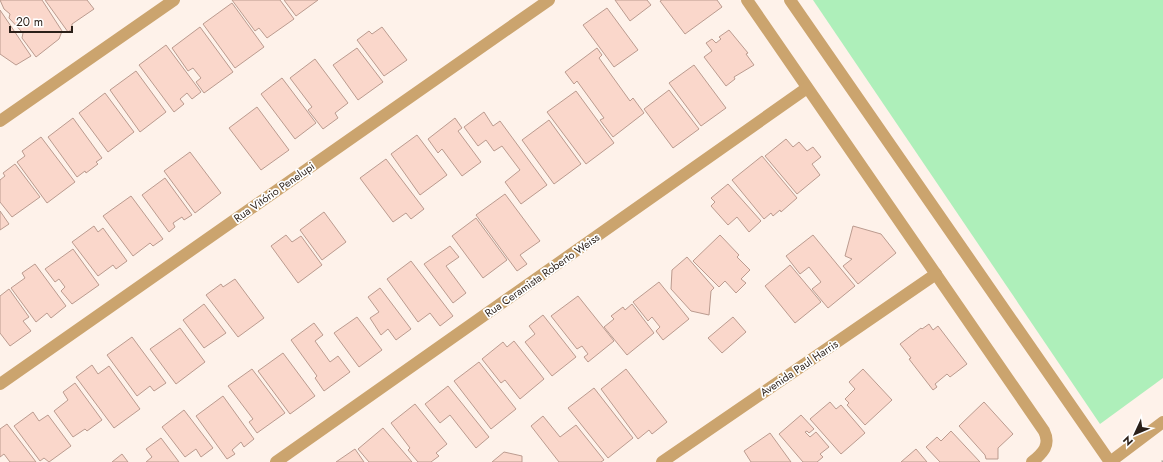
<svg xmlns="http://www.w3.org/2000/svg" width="1163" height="462" viewBox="0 0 1163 462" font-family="Jost,sans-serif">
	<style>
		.green { fill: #aeefba }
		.building { fill: #fad7cb; stroke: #bb9b8f }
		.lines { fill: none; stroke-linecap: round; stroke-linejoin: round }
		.path { stroke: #b8aca4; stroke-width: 2.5; stroke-dasharray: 3 3; stroke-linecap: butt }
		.minor { stroke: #cba46e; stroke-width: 12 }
		.tertiary { stroke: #cba46e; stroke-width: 12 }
		.labels { text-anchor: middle; stroke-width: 3.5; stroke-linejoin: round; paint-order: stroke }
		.street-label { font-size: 11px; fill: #2a1f18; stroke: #fff }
	</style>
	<rect width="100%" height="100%" fill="#fef2ea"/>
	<!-- green -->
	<polygon class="green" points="813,0 1163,0 1163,378 1100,424"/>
	<!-- building -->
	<g class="building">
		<polygon points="0,0 42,0 62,31 59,39 36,57 22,38 23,33 9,18 10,14 4,9"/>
		<polygon points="45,0 87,0 94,9 72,24 72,29 68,32"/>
		<polygon points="232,0 280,0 294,19 267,38 259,28 255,31"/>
		<polygon points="284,0 318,0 296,16"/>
		<polygon points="615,0 647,0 651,5 630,21"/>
		<polygon points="662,0 717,0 722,7 685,34 660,1"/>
		<polygon points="232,3 264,47 235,68 203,24"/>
		<polygon points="607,8 638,50 614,67 583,25"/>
		<polygon points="0,10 31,56 16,65 0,54"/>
		<polygon points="200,27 233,72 204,93 196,82 201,78 193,68 188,71 172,48"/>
		<polygon points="382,27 407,60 384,76 357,40 369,31 372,34"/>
		<polygon points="729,30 748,53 746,54 754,65 734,77 735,79 726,86 704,57 712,51 706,43 712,39 716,43 721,39 719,37"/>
		<polygon points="166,45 201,92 192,99 187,93 180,99 184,104 174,112 139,65"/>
		<polygon points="357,48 383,82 358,100 333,65"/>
		<polygon points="597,48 602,55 599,58 630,101 633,98 644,113 613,137 600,120 604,118 577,81 574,84 565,72"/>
		<polygon points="315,59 348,103 335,113 338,118 323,129 308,110 312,107 290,78"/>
		<polygon points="694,65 726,108 701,126 669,83"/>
		<polygon points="136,71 166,112 140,132 110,90"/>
		<polygon points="282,78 316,123 295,139 261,94"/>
		<polygon points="669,90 699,129 673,148 644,109"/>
		<polygon points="576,91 614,143 586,164 547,112"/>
		<polygon points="105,93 134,132 108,152 79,113"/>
		<polygon points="257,107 289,150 261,170 229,128"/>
		<polygon points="484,112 493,126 500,121 547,185 521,204 505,182 520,170 502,146 494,151 486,140 478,146 464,127"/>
		<polygon points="73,118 102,158 96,162 98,164 86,173 85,171 77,177 48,137"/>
		<polygon points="455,118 462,128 458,131 481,162 462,176 442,149 438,153 428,139"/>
		<polygon points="549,120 581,164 554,184 522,140"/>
		<polygon points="417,135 447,175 420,195 391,154"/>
		<polygon points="41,137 75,182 47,203 17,162 25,156 22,151"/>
		<polygon points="786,139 793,147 799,142 807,151 813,147 821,157 812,164 820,175 797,194 765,156"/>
		<polygon points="190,152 221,193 195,213 164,171"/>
		<polygon points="762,156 797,198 781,212 780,210 773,216 771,213 764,219 732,180"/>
		<polygon points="386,159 424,209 411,219 406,213 393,222 360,178"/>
		<polygon points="15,164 40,197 12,217 0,202 0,180 5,176 3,173"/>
		<polygon points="165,178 192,215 184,220 182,217 173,223 175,227 169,232 142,195"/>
		<polygon points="728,184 761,221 749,232 737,217 728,225 711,206 715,202 711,198"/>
		<polygon points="505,194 540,241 520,255 527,264 517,271 476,215"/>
		<polygon points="131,196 163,239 153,246 150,243 133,256 103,216"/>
		<polygon points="0,211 9,224 0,230"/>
		<polygon points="324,212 346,242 322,260 300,230"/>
		<polygon points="476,218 507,260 483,278 452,236"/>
		<polygon points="94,226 98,232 103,228 127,261 116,269 113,265 98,276 72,242"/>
		<polygon points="853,226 881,234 896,253 858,284 843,266 852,259 845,256"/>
		<polygon points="286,235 292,242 301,236 322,265 298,283 271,246"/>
		<polygon points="720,235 739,255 737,257 750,270 741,279 746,283 736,293 725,281 719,287 693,261"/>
		<polygon points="813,235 855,286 828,308 812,289 821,282 809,267 800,274 786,256"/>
		<polygon points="450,246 459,257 446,266 466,293 453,303 424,264"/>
		<polygon points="73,249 99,285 72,304 61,291 65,287 59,279 55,282 45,269"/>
		<polygon points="687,257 714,288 711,291 709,315 691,311 671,289 672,270"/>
		<polygon points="411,261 453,316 440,326 430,313 418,322 387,279"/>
		<polygon points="35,264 66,306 51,318 47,313 36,322 11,288 25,278 22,273"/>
		<polygon points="790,265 821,302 795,323 765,286"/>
		<polygon points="235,279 264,318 238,337 206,295 221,284 223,287"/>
		<polygon points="659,282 689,319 663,340 656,331 660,327 652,317 648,321 633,302"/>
		<polygon points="380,288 411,329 396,340 388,329 381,335 370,318 379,312 368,297"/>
		<polygon points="9,289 29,317 23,321 31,331 10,346 0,333 0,296"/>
		<polygon points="578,296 614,341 588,362 584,357 588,354 582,346 577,349 551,316"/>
		<polygon points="204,304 226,333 204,348 183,320"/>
		<polygon points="632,304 654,333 627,355 604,327 614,319 611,316 623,307 625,310"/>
		<polygon points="543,315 576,357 552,376 525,342 535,334 529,326"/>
		<polygon points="357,317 382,350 359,367 334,333"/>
		<polygon points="733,317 746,332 722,353 708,338"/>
		<polygon points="314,323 323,335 315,341 330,362 338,356 350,372 324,391 315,378 317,376 291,340"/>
		<polygon points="929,324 933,330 938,326 967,364 950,377 947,374 935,384 937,387 933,390 909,359 911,358 900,344 921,328 922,329"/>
		<polygon points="180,328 205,362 176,384 150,349"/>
		<polygon points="132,337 166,383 154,391 150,386 137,396 107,355"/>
		<polygon points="514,341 544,379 520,399 505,380 501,383 482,359 503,342 507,347"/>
		<polygon points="283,353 315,396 290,414 258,371"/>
		<polygon points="479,362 516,409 491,429 454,381"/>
		<polygon points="92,365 98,374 109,366 140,409 114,428 76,377"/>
		<polygon points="252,369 285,413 257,433 249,422 253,419 228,386"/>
		<polygon points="626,369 667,422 652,434 649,430 638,439 601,389"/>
		<polygon points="863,369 892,400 865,425 847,405 849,403 845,399 855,389 849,382"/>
		<polygon points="75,383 102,420 87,431 85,429 73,437 54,411 68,400 63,392"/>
		<polygon points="448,386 489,437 476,448 450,415 440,423 425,404"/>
		<polygon points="594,388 633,438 608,458 568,408"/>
		<polygon points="223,396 254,439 244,447 241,442 232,450 235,454 227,459 196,416"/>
		<polygon points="830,402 836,409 841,405 865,433 841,454 810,419"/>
		<polygon points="984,402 1013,434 998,448 998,459 986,459 985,455 959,426"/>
		<polygon points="415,404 447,444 436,453 439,456 431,462 418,462 408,450 410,448 391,423"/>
		<polygon points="184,410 213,448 201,457 196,449 185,457 162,427"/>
		<polygon points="33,412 39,421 48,415 71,446 49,462 44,458 40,461 14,426"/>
		<polygon points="801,415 814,429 809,433 807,431 805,432 810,437 816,432 829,447 820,454 823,457 817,462 803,462 779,434"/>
		<polygon points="543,416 560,437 576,425 604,460 601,462 559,462 531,426"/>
		<polygon points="7,424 36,462 10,462 4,454 0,457 0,429"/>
		<polygon points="383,428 412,462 369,462 358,449"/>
		<polygon points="951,431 980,462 940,462 926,447 937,437 941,441"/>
		<polygon points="770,433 791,462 751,462 744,451"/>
		<polygon points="161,438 179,462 146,462 152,457 146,449"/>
		<polygon points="355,449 364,462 336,462"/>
		<polygon points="916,449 927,462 901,462"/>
		<polygon points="504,452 522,456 522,462 492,462"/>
		<polygon points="122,454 128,462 112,462"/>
	</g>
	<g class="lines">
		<!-- path -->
		<polyline class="path" points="1162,462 1163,461"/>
		<!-- minor -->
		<g class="minor">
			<path d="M 747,0 L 1044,431 C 1051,445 1043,453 1032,462"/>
			<polyline points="0,121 174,0"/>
			<polyline points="0,384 549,0"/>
			<polyline points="276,462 807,88"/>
			<polyline points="662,462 936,274"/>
		</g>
		<!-- tertiary -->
		<g class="tertiary">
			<polyline points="790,0 1110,462"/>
			<polyline points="1110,462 1163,422"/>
		</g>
	</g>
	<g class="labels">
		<!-- street labels -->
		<g class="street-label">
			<text transform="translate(274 192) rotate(-35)" y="4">Rua Vitório Penelupi</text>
			<text transform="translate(542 275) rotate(-35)" y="4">Rua Ceramista Roberto Weiss</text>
			<text transform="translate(799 368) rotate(-34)" y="4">Avenida Paul Harris</text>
		</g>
	</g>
	<!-- north arrow -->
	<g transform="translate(1135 434) rotate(226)" stroke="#ffffff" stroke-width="3" paint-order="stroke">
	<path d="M0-3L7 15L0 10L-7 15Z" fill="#2a1f18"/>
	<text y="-6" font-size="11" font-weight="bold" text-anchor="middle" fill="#2a1f18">N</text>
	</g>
	<!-- scale -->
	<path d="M10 26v6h62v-6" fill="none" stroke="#2a1f18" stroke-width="2"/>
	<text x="16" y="26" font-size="12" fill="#2a1f18" stroke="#ffffff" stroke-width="3" paint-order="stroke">20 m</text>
</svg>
